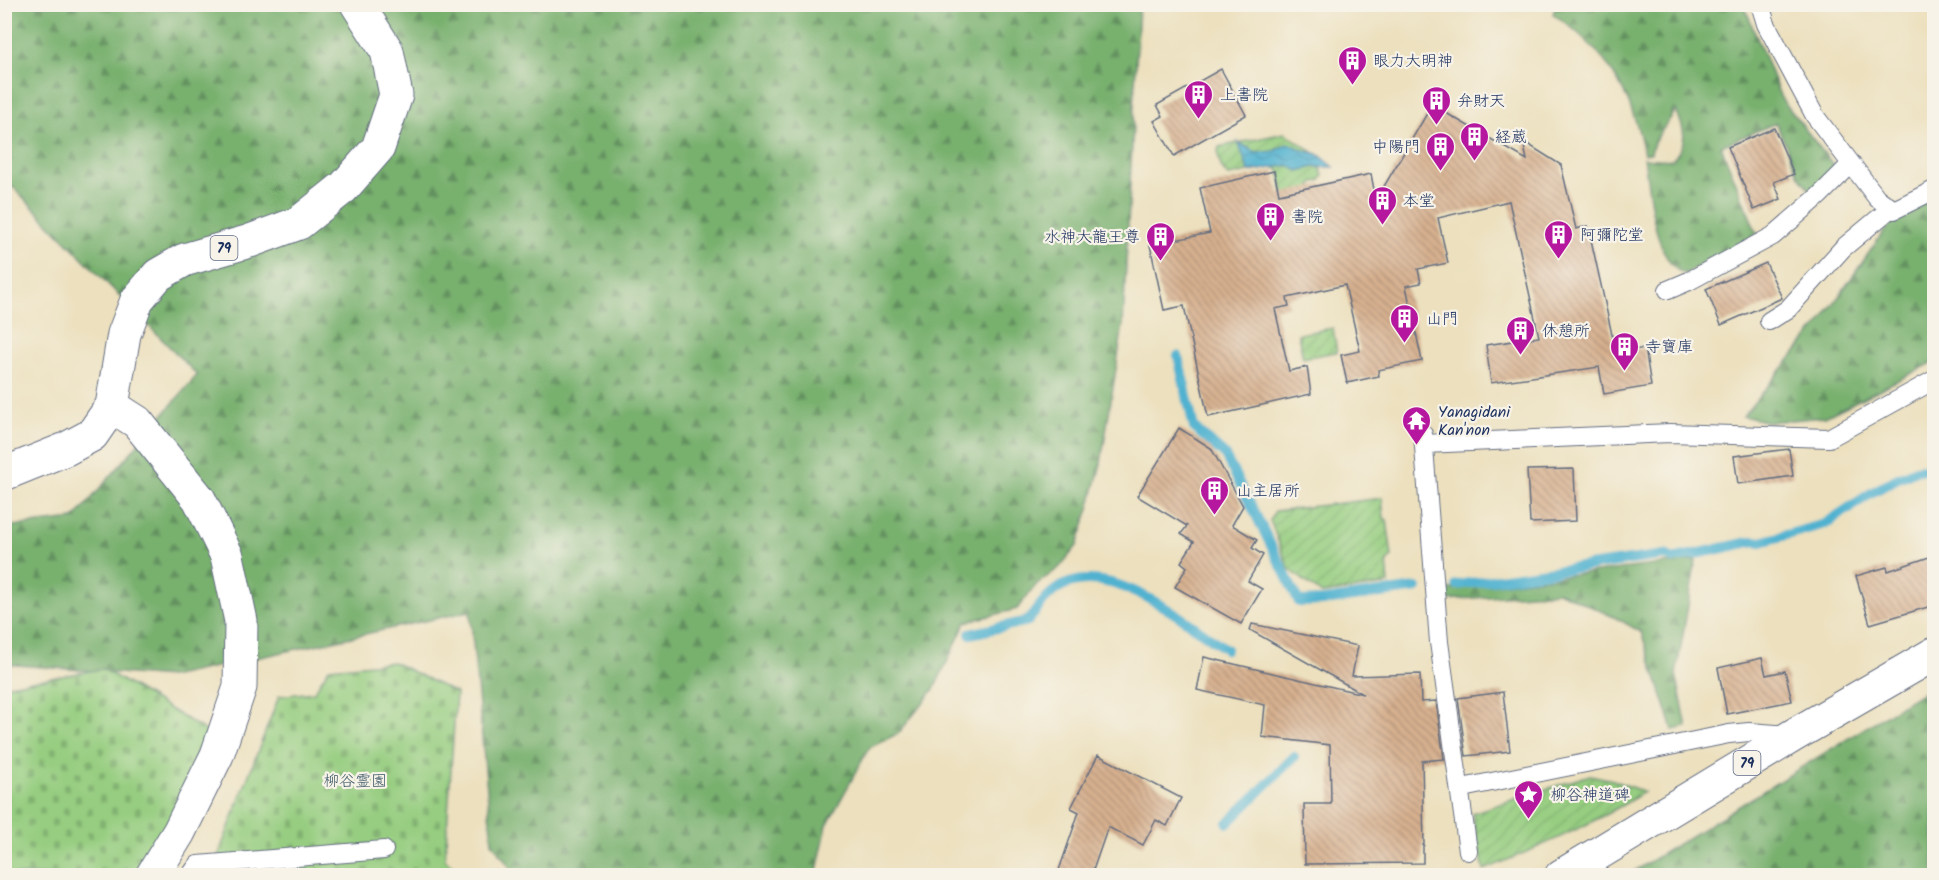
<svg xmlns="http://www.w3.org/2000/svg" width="1939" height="880" viewBox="0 0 1939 880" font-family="Kalam,'Klee One',sans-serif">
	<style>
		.forest { fill: url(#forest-firs); stroke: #4a7066; stroke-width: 1.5 }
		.cemetery { fill: url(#cemetery-stones); stroke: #587e6f; stroke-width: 1.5 }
		.garden { fill: url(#garden-furrows); stroke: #587e6f; stroke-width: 1.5 }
		.water { fill: url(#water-waves); stroke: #367097; stroke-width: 1.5 }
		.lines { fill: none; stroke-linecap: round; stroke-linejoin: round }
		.stream { stroke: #51b2d0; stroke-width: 10 }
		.building { fill: url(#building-back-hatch) }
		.lane-casing { stroke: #646d80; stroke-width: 20 }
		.street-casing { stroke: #646d80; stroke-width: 35 }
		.primary-casing { stroke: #646d80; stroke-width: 35 }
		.lane { stroke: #fff; stroke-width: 18 }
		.street { stroke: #fff; stroke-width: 33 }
		.primary { stroke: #fff; stroke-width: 33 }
		.labels { text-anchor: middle; stroke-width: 4.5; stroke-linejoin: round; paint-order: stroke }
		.shield { fill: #f7f3e8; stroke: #5d6a87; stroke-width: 1.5 }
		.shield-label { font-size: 15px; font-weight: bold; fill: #1b2f5e }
		.poi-label { font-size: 16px; fill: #1b2f5e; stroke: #f7f3e8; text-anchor: start }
		.park-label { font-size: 16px; fill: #3a5666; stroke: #f7f3e8 }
	</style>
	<defs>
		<pattern id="forest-firs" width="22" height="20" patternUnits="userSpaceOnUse" patternTransform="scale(1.5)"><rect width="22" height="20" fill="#78b06e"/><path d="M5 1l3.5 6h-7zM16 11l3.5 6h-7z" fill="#62905e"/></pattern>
		<pattern id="cemetery-stones" width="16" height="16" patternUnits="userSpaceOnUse" patternTransform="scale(1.5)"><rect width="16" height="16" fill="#96cd80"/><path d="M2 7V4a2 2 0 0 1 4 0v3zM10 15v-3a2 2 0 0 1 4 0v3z" fill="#81b071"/></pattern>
		<pattern id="garden-furrows" width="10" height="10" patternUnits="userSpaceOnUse" patternTransform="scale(1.5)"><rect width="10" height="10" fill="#96cd80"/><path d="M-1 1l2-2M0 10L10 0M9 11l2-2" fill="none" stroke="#81b071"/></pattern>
		<pattern id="water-waves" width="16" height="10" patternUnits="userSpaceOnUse" patternTransform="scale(1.5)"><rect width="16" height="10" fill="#51b2d0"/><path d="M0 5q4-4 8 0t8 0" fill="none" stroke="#4291ac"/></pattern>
		<pattern id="building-back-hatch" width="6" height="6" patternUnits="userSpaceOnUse" patternTransform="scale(1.5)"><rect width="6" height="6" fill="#d7b18f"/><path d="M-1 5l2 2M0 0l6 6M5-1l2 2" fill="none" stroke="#ae9078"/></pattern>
	</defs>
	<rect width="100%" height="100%" fill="#f7f3e8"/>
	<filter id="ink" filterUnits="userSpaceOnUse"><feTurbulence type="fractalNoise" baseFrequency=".0167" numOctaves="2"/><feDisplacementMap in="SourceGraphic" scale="12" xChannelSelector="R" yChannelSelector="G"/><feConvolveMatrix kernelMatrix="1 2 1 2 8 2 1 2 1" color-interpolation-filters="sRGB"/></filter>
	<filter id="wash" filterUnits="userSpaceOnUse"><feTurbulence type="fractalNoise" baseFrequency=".008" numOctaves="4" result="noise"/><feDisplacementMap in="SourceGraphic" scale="24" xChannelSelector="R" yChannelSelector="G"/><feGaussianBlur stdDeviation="1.35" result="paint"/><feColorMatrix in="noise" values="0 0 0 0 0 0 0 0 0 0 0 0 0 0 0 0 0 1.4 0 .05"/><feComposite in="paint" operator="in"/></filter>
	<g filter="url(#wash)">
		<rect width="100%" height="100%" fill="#ece0be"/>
		<!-- forest -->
		<g class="forest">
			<path d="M 1556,4 L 1744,5 L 1781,98 L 1837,170 L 1811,191 L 1799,176 L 1776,123 L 1721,146 L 1757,234 L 1685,274 C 1653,264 1649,186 1644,158 L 1672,160 C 1689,142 1685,131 1676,110 L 1654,142 L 1651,153 L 1644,154 C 1632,92 1605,49 1553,14 Z"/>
			<polygon points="5,5 1139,5 1123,325 1101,463 1089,509 1077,546 1059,568 1037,584 1017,609 966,622 934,689 899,733 869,748 827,825 816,875 515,875 492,842 470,611 170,677 5,664 5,527 74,519 197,375 14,188 5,185"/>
			<polygon points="1934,198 1934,362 1825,417 1768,422 1743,416 1821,322 1882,234 1896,218"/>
			<polygon points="1696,560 1676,674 1687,727 1673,730 1641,632 1618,619 1560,592 1447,600 1446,590"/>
			<polygon points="1934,685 1934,875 1628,875"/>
		</g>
		<!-- cemetery -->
		<g class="cemetery">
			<polygon points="393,662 456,693 445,859 462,875 206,876 216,861 279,696 314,692 329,668"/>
			<polygon points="103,669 208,732 167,840 144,875 5,875 4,686"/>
		</g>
		<!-- garden -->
		<g class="garden">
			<path d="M 1285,133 L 1316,154 L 1323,176 L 1320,181 L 1314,182 L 1311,186 L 1316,203 L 1287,210 L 1279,170 L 1274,167 L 1229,176 C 1221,171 1216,156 1219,147 Z"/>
			<polygon points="1333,328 1337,352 1303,358 1298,334"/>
			<polygon points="1382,498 1384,518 1387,520 1392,557 1387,561 1389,584 1322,594 1289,569 1270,520 1275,511"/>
			<path d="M 1590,775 L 1613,780 L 1644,792 C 1594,824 1539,847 1484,870 L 1472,813 Z"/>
		</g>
		<!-- water -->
		<polygon class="water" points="1238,142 1256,153 1274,151 1289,143 1302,150 1318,154 1334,167 1314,167 1298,171 1288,165 1249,172"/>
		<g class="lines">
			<!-- stream -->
			<g class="stream">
				<polyline points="1178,356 1194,428 1224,454 1252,507 1299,602 1324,601 1417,588"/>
				<polyline points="1457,585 1665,555 1673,559 1754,541 1761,542 1825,524 1873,492 1896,479 1916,470 1934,468"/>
				<path d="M 970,634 L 1028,621 C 1039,607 1047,593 1064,585 C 1114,562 1186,622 1226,649"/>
				<polyline points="1228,823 1294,757"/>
			</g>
		</g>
		<g id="blocks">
			<!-- building -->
			<g class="building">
				<polygon points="1221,69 1246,115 1174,156 1154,121 1163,116 1157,105"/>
				<polygon points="1432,105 1527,160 1523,141 1561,165 1576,229 1588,226 1616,353 1645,348 1651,386 1604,394 1599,367 1491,383 1486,345 1539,337 1509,201 1438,218 1448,263 1418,269 1421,283 1406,286 1422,361 1378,370 1379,376 1347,383 1341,355 1360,351 1345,285 1287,298 1289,306 1275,309 1289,371 1307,367 1311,394 1208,417 1184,306 1164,310 1150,245 1210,233 1200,188 1274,171 1279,194 1371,174 1376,200"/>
				<polygon points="1774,128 1794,174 1774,182 1781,199 1754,210 1728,147"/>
				<polygon points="1766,263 1782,298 1721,325 1706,289"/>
				<polygon points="1179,428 1211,448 1243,506 1232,525 1257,540 1252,548 1263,555 1248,581 1262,589 1241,624 1175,587 1187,567 1181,562 1194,542 1181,534 1187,526 1137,496"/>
				<polygon points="1789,449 1793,476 1738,484 1734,456"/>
				<polygon points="1574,469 1576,521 1530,523 1527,470"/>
				<polygon points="1935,555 1935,605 1870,624 1856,576 1887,567 1888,571"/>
				<polygon points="1252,624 1358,646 1352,676 1420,674 1421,702 1436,701 1444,759 1422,761 1424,845 1423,845 1423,863 1305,864 1304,804 1331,804 1330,745 1262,737 1265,705 1197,690 1204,657 1363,694 1250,630"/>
				<polygon points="1762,658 1766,675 1785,671 1792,701 1727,714 1718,668"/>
				<polygon points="1503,692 1510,751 1466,756 1458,698"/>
				<polygon points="1098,755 1181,798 1167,826 1156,820 1143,845 1108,827 1091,876 1057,876 1079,812 1071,808"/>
			</g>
		</g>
	</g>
	<g filter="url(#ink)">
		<use href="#blocks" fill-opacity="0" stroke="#646d80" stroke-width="1.5"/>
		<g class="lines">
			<defs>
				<g id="lane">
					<polyline points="1760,4 1766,24 1815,116 1877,198 1894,210 1934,190"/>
					<polyline points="1668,290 1689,281 1773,236 1819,196 1851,164"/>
					<polyline points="1769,321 1788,309 1843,248 1891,208"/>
					<polyline points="1423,434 1439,642 1468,851"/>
					<polyline points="1424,444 1670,433 1829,438 1934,380"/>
					<polyline points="1467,787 1729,734 1749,732 1790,735"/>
					<polyline points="190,876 198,865 384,850"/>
				</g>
				<polyline id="street" points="112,406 137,422 199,499 227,556 241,621 240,687 217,755 179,832 152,876"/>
				<g id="primary">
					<polyline points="4,474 66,449 92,435 112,406 124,334 137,300 158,275 184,260 250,241 299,223 344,187 378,148 396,95 387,51 357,4"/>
					<polyline points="1561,876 1794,735 1934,654"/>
				</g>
			</defs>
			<!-- lane casing -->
			<use href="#lane" class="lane-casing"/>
			<!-- street casing -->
			<use href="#street" class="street-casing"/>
			<!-- primary casing -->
			<use href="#primary" class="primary-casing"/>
			<!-- lane -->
			<use href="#lane" class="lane"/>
			<!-- street -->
			<use href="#street" class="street"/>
			<!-- primary -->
			<use href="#primary" class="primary"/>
		</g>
	</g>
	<!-- icons -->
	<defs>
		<symbol id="building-pin" viewBox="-11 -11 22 30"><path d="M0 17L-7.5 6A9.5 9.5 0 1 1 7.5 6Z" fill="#b5179e" stroke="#f7f3e8"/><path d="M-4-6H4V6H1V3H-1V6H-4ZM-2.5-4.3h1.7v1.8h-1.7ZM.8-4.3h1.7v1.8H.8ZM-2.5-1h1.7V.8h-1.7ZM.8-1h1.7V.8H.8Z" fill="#fff"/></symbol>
		<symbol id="temple-pin" viewBox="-11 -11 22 30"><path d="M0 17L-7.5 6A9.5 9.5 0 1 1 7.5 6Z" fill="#b5179e" stroke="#f7f3e8"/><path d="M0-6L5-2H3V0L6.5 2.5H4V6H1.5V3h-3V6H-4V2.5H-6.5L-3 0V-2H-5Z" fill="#fff"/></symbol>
		<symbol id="sight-pin" viewBox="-11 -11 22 30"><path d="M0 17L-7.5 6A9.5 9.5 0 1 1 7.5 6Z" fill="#b5179e" stroke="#f7f3e8"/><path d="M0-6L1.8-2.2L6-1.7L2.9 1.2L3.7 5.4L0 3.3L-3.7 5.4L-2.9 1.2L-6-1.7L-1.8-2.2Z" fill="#fff"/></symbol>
	</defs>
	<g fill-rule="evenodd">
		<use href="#building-pin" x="1336" y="44" width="33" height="45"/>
		<use href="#building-pin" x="1182" y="78" width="33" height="45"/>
		<use href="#building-pin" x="1420" y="84" width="33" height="45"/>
		<use href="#building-pin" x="1458" y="120" width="33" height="45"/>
		<use href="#building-pin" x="1424" y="130" width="33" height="45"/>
		<use href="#building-pin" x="1366" y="184" width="33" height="45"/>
		<use href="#building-pin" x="1254" y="200" width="33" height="45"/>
		<use href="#building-pin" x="1542" y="218" width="33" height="45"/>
		<use href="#building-pin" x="1144" y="220" width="33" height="45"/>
		<use href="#building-pin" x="1388" y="302" width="33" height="45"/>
		<use href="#building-pin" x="1504" y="314" width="33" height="45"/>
		<use href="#building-pin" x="1608" y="330" width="33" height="45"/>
		<use href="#temple-pin" x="1400" y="404" width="33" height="45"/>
		<use href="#building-pin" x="1198" y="474" width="33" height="45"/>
		<use href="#sight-pin" x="1512" y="778" width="33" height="45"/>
	</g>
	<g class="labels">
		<!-- shield labels -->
		<g class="shield">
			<rect x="210.5" y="236" width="27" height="24" rx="4.5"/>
			<rect x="1733.5" y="751" width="27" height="24" rx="4.5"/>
		</g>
		<g class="shield-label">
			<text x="224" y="253">79</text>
			<text x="1747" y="768">79</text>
		</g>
		<!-- poi labels -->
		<g class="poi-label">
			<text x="1373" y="66">眼力大明神</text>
			<text x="1220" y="100">上書院</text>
			<text x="1457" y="106">弁財天</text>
			<text x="1495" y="142">経蔵</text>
			<text x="1420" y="152" text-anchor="end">中陽門</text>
			<text x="1403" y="206">本堂</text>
			<text x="1291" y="222">書院</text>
			<text x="1580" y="240">阿彌陀堂</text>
			<text x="1140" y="242" text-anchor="end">水神大龍王尊</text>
			<text x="1426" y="324">山門</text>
			<text x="1542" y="336">休憩所</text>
			<text x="1645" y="352">寺寶庫</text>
			<text x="1438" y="417">Yanagidani<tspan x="1438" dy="18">Kan'non</tspan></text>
			<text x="1236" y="496">山主居所</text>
			<text x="1550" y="800">柳谷神道碑</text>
		</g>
		<!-- park labels -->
		<g class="park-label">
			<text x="355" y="786">柳谷霊園</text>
		</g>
	</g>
	<!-- margin -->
	<rect width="1939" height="880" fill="none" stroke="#f7f3e8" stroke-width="24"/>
</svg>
